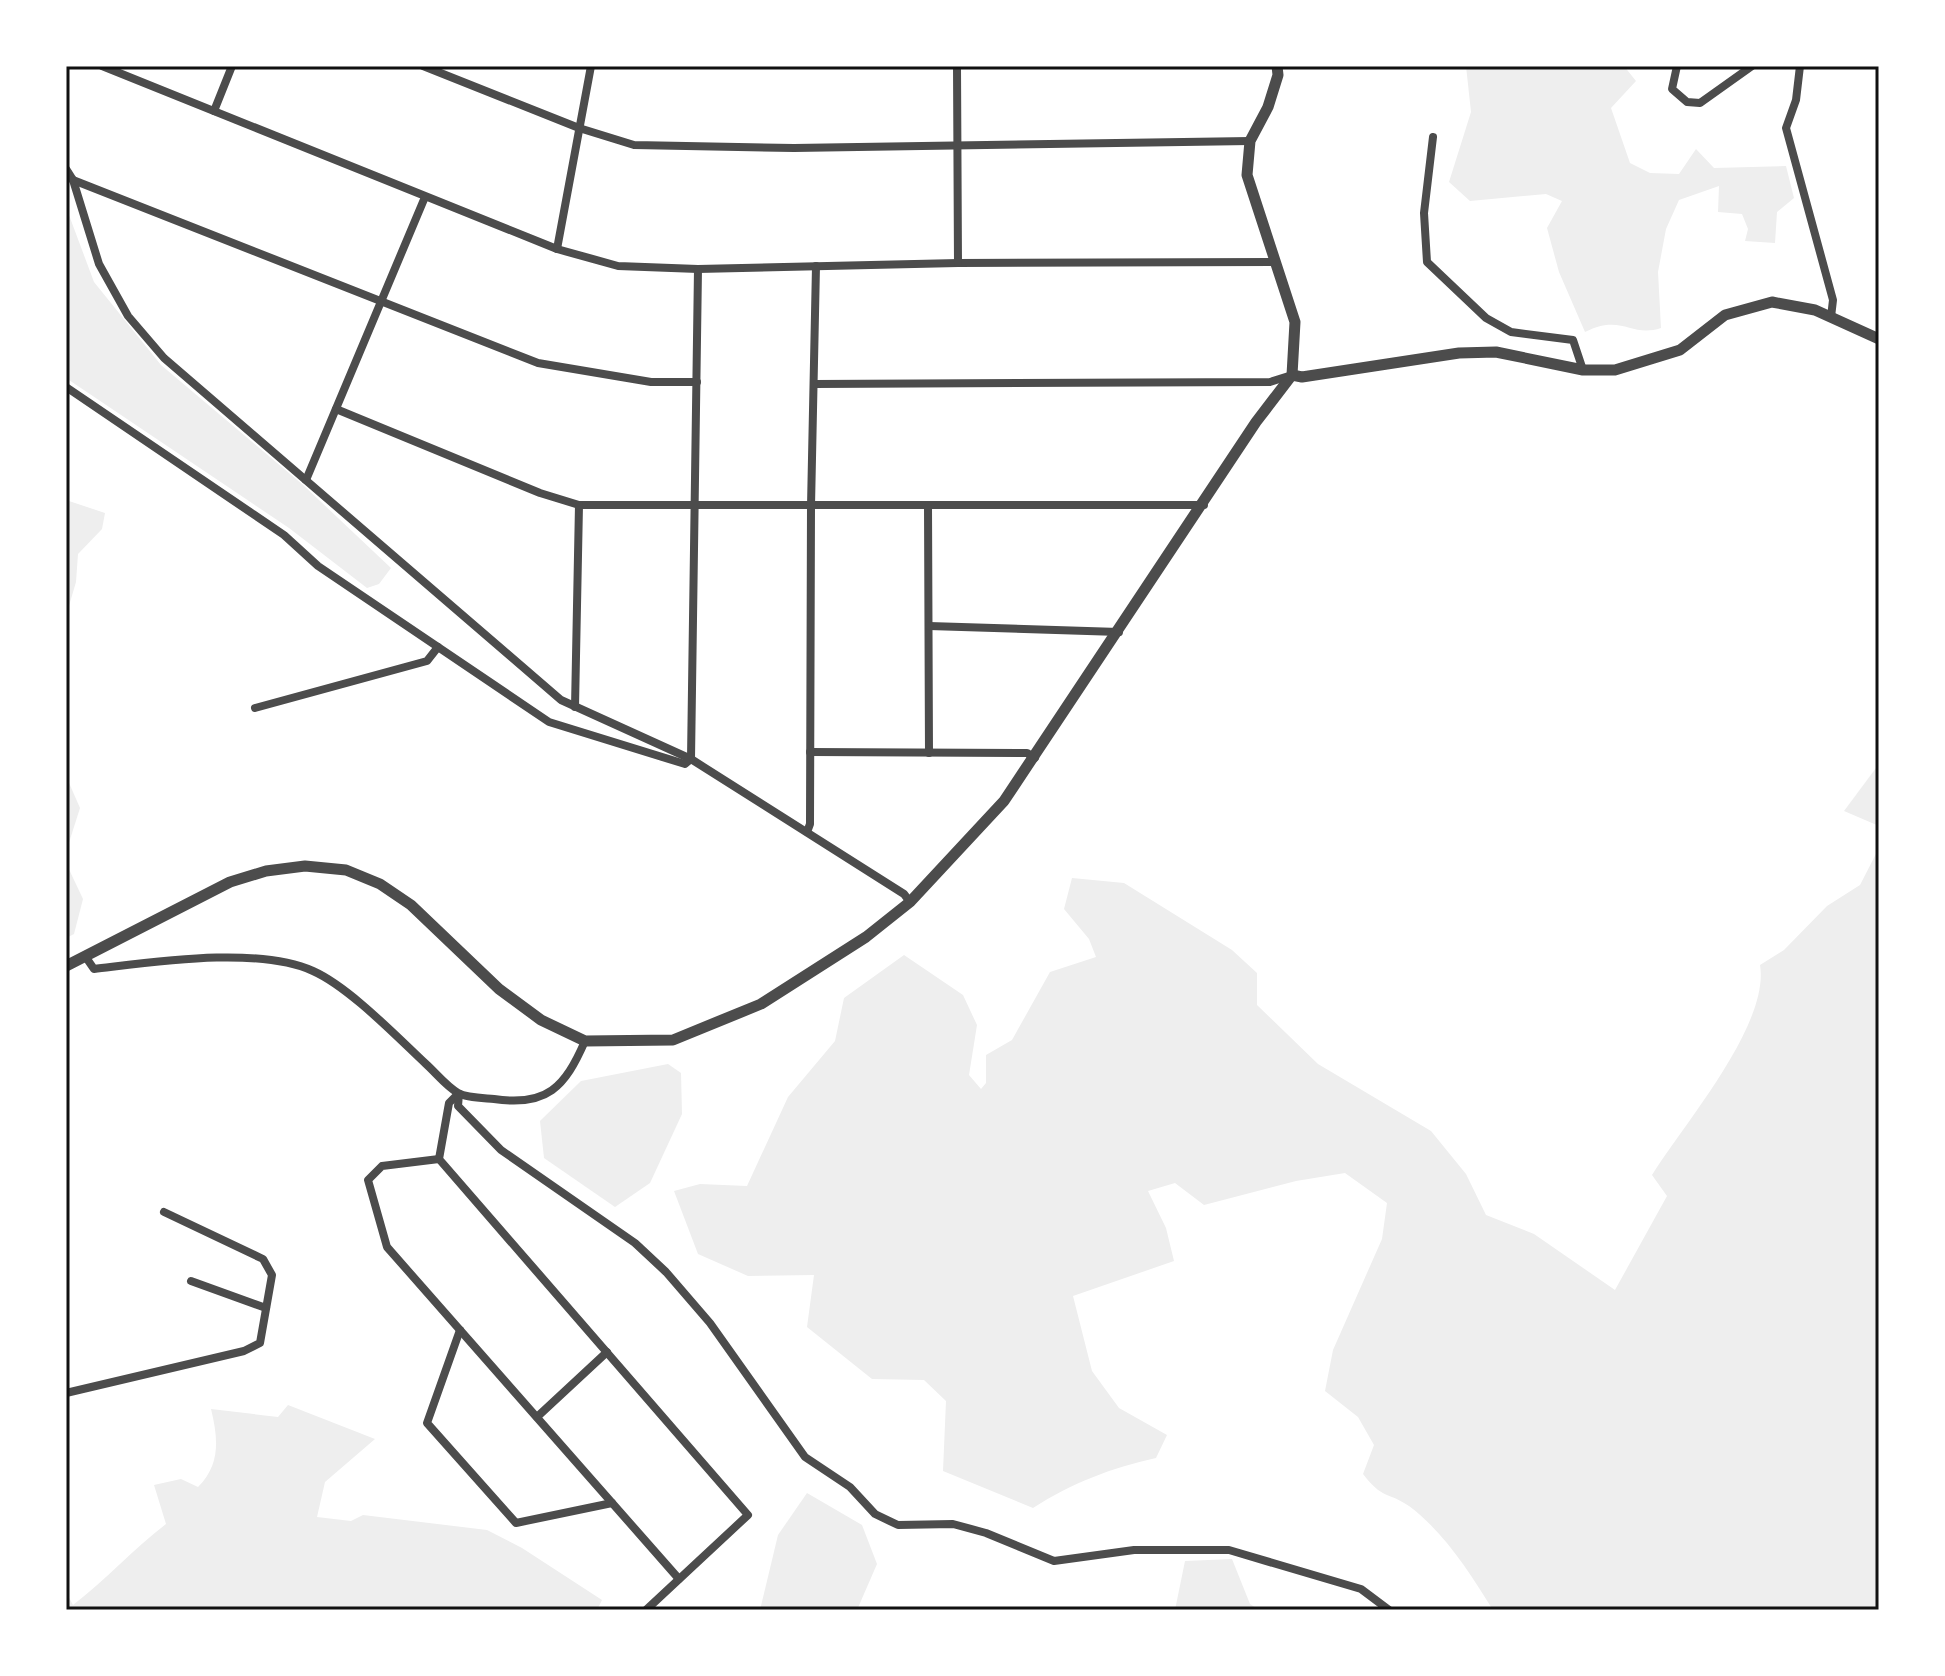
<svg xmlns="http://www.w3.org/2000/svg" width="1945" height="1676" viewBox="0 0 1945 1676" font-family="'PT Sans',sans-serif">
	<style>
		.green { fill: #eee }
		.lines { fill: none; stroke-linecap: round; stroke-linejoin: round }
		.minor { stroke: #4c4c4c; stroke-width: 8 }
		.tertiary { stroke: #4c4c4c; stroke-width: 11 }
		.neatline { fill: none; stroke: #111; stroke-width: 3 }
	</style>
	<rect width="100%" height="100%" fill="#fff"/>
	<!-- green -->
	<g class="green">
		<path d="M 1466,66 L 1624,66 L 1636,81 L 1611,108 L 1630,163 L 1650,173 L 1679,174 L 1696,149 L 1714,168 L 1786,166 L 1794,198 L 1777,212 L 1775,243 L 1745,241 L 1748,229 L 1742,214 L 1718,212 L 1719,186 L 1679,200 L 1666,229 L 1658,272 L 1661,328 C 1631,338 1622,313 1585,332 L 1559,272 L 1547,228 L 1562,201 L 1546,194 L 1470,201 L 1449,182 L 1471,112 Z"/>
		<polygon points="66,207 94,282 161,365 302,484 391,568 379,584 367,588 289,528 66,378"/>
		<polygon points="66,500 105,513 102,529 78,554 76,582 66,616"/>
		<polygon points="1879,764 1879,826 1844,811"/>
		<polygon points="66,776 80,808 66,852"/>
		<path d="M 1879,848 L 1879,1610 L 1493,1610 C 1470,1573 1444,1532 1409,1506 C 1387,1491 1383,1500 1363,1474 L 1374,1445 L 1358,1417 L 1325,1391 L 1333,1350 L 1382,1239 L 1387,1203 L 1345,1173 L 1296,1181 L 1204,1205 L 1175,1183 L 1148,1191 L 1166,1228 L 1174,1261 L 1073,1296 L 1092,1371 L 1119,1408 L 1167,1435 L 1156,1458 C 1111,1468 1072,1483 1033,1508 L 943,1471 L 946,1401 L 924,1380 L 872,1379 L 807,1327 L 814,1275 L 748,1276 L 698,1254 L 674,1191 L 700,1184 L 747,1186 L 788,1097 L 835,1041 L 844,998 L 904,955 L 963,995 L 977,1025 L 969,1075 L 981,1089 L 986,1083 L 986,1055 L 1012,1040 L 1050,972 L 1096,957 L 1089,939 L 1064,909 L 1072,878 L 1124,883 L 1232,950 L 1257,973 L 1257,1005 L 1318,1064 L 1431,1131 L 1466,1174 L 1486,1215 L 1534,1234 L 1615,1290 L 1667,1196 L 1652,1175 C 1683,1125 1770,1025 1760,965 L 1784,950 L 1827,906 L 1860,885 Z"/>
		<polygon points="66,863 83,899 74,934 66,938"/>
		<polygon points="668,1064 681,1073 682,1114 650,1183 615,1207 544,1158 540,1121 581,1081"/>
		<path d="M 288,1405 L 375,1439 L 325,1482 L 317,1517 L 351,1521 L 363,1515 L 487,1530 L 522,1548 L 602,1600 L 597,1610 L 66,1610 L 66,1592 L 73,1605 C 106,1580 133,1549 166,1524 L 154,1485 L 181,1479 L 198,1487 C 221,1464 218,1438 211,1409 L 278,1417 Z"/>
		<polygon points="807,1493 862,1525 877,1564 857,1610 760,1610 778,1535"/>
		<polygon points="1232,1559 1250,1604 1259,1610 1175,1610 1185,1561"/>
	</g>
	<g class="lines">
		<!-- minor -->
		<g class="minor">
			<polyline points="102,66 557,249 618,266 698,269 958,263 1275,262"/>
			<polyline points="423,66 579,128 634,145 794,148 1250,141"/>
			<polyline points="957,66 958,263"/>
			<polyline points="1677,66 1672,89 1687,102 1700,103 1752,66"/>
			<polyline points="1800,66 1796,100 1786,128 1833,300 1831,317"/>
			<polyline points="214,111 232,66"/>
			<polyline points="1433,137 1424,213 1427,262 1486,318 1511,332 1573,340 1583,370"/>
			<polyline points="66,169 73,180 99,264 128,316 164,358 561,700 691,759 904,894 910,902"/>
			<polyline points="73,180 538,363 651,382 697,382"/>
			<polyline points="557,249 591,66"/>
			<polyline points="814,384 1270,382 1292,375"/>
			<polyline points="66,387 284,535 318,566 549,722 685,764 691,759 698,269"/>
			<polyline points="336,409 540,493 579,505 1204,505"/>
			<polyline points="306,480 425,197"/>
			<polyline points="928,506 929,753"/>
			<polyline points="929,626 1119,632"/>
			<polyline points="575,707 579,505"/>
			<polyline points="255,708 427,661 438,647"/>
			<polyline points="810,752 1027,753 1035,758"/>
			<polyline points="807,832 810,824 811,506 816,266"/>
			<path d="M 85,956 L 94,969 C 154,962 257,946 313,971 C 349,987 396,1036 426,1064 C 436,1073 446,1086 458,1093 C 467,1098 483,1098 494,1099 C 547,1107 565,1087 585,1041"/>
			<polyline points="458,1094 449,1103 439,1159 748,1515 646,1610"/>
			<polyline points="459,1094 458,1106 501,1150 635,1243 666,1272 710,1323 805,1457 850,1487 875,1514 898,1525 953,1524 986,1533 1054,1561 1134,1550 1229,1550 1361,1589 1389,1610"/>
			<polyline points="439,1159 382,1166 368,1180 387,1247 679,1579"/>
			<polyline points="191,1281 266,1308"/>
			<polyline points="460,1330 427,1423 516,1523 612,1503"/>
			<polyline points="66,1393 244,1351 260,1343 272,1275 263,1259 164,1212"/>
			<polyline points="537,1417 607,1352"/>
		</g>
		<!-- tertiary -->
		<g class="tertiary">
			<polyline points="1292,375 1302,377 1459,353 1496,352 1583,370 1615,370 1680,350 1725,315 1772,302 1815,310 1879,339"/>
			<polyline points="66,966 230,882 266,871 305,866 346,870 380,884 411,905 499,989 541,1020 585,1041 673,1040 761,1004 866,937 910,902 1004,801 1256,422 1292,375 1295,322 1247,175 1250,141 1268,107 1278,75 1277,66"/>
		</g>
	</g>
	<!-- border -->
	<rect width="1945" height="1676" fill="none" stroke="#ffffff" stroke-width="136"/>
	<rect x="68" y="68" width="1809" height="1540" class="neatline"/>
</svg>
